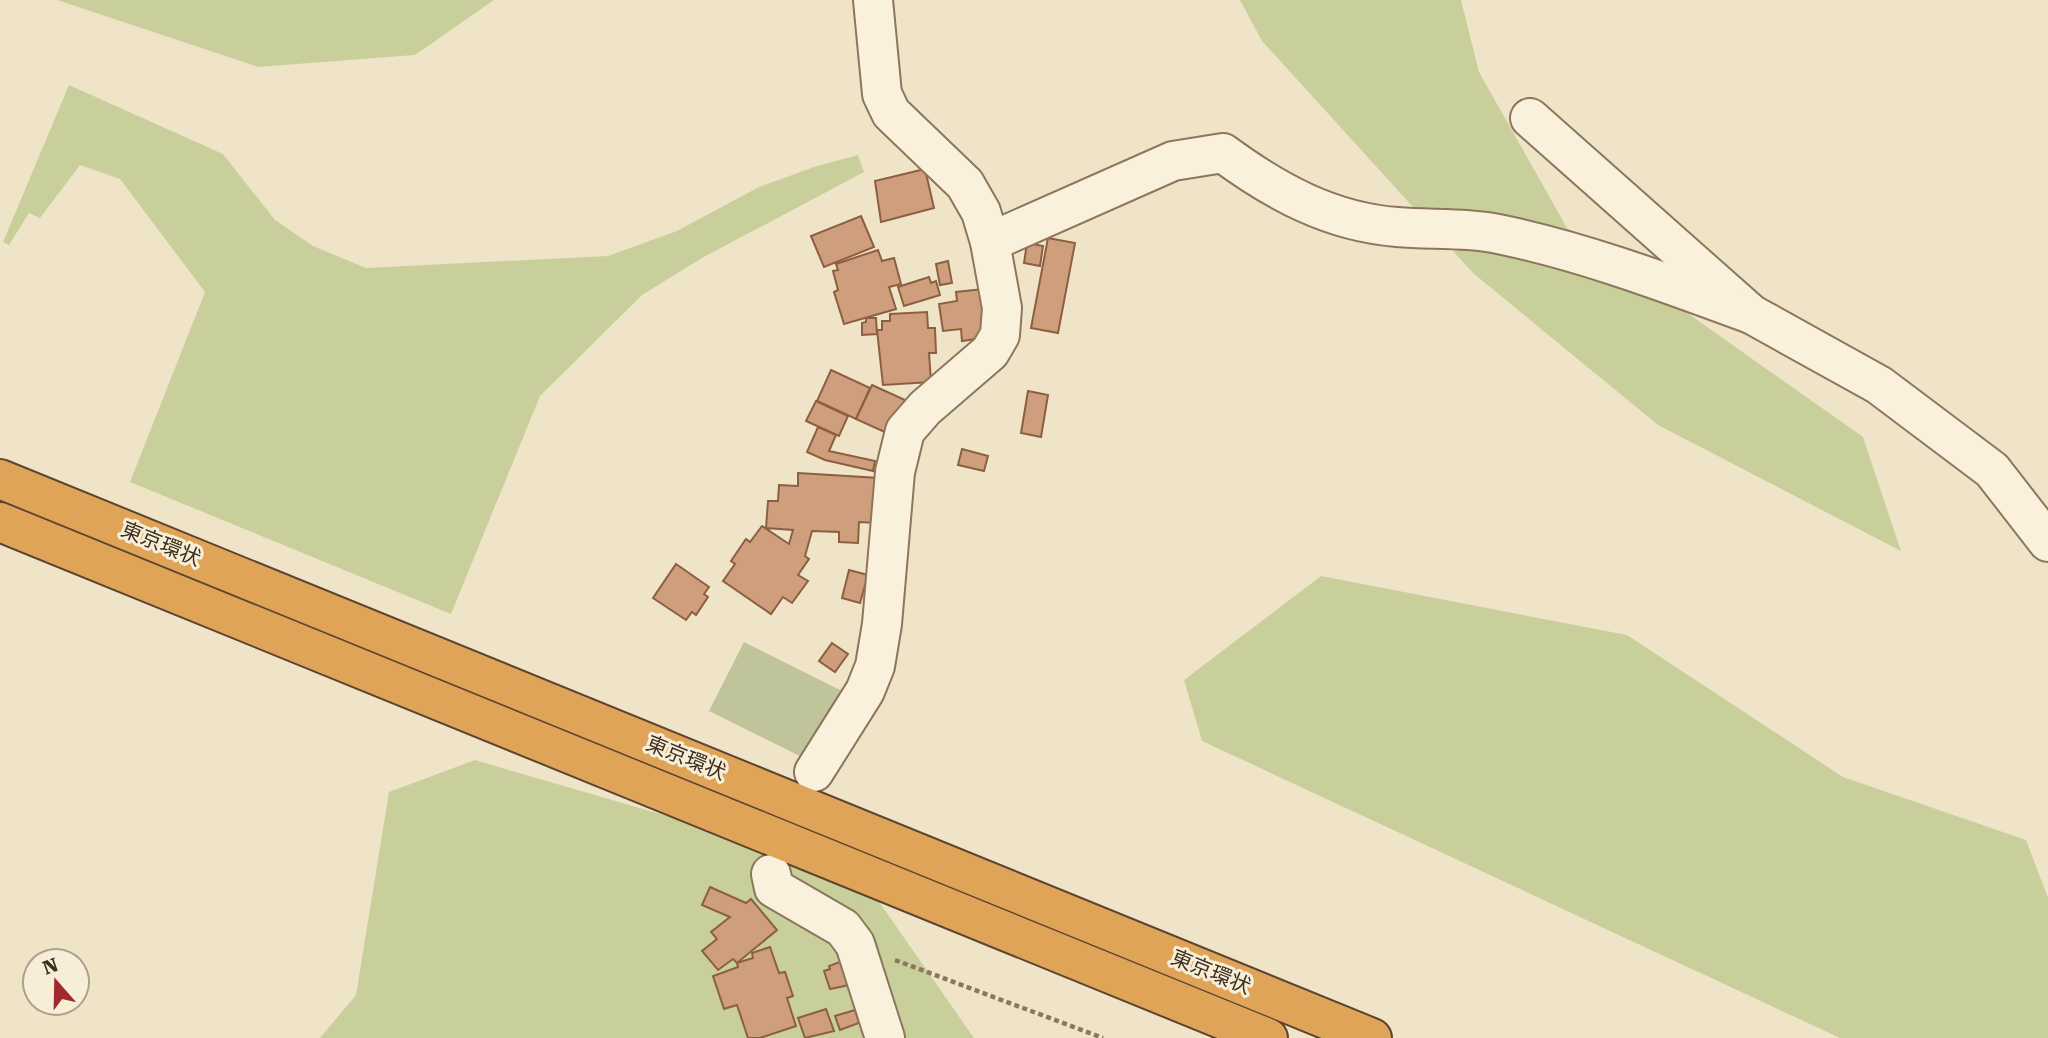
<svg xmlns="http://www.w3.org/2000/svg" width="2048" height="1038" viewBox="0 0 2048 1038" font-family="'Roboto Serif','Noto Sans JP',serif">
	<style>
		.green { fill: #c9cf9b }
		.cemetery { fill: #bfc49a }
		.building { fill: #cf9f7d; stroke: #8d5f41; stroke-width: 2 }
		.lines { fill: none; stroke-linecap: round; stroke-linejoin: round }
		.minor-casing { stroke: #8d765c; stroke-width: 42 }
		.highway-casing { stroke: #5b4430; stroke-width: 42 }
		.path { stroke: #8d765c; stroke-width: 4.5; stroke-dasharray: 5 3.5; stroke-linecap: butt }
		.minor { stroke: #faf1dc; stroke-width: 38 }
		.highway { stroke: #e0a458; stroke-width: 38 }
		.labels { text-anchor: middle; stroke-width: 6; stroke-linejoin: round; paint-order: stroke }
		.street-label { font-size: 21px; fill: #3d2e20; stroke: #f7eed8 }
	</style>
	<rect width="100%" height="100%" fill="#f0e4c8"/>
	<!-- green -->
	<g class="green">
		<polygon points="57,0 494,0 415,55 258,67"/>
		<polygon points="1240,0 1461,0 1479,72 1567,228 1863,437 1901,551 1658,425 1473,273 1262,41"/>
		<polygon points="69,85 223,154 275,220 313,246 366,268 608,256 677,231 759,187 814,167 858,155 864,172 702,258 642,295 540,396 451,614 130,482 205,292 120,179 80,165 40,218 29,213 9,245 3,242"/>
		<polygon points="1321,576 1627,635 1843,777 2026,840 2048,898 2048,1038 1840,1038 1202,741 1184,680"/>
		<polygon points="475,760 691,823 875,896 974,1038 320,1038 356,995 389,792"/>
	</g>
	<!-- cemetery -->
	<polygon class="cemetery" points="744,642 846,693 812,762 709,711"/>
	<!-- building -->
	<g class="building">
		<polygon points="925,169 934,208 881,222 875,181"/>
		<polygon points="861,216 874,247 824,267 811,236"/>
		<polygon points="1048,238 1075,243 1058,333 1031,328"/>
		<polygon points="1027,243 1043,246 1040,266 1024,263"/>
		<polygon points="878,250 882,261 894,258 901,284 889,287 896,309 844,324 834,292 838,290 833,271 838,270 836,264"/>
		<polygon points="948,261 952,283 940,285 936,264"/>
		<polygon points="929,277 931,283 936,281 940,295 904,306 898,287"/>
		<polygon points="983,289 988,329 982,338 962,341 961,329 943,331 939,304 957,301 956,292"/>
		<polygon points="927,312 928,328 935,328 936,353 929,353 931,382 883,385 877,330 882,330 882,321 890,321 890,314"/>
		<polygon points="866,318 876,318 877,334 862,335 862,323 866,322"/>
		<polygon points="831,370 870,388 856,419 817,401"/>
		<polygon points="872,385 905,400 889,434 856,419"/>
		<polygon points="1028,391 1048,395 1041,437 1021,433"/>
		<polygon points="816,401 848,416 839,436 806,421"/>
		<polygon points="818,427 836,435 829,451 875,461 873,471 825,460 807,452"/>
		<polygon points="962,449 988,456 984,471 958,465"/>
		<polygon points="798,473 879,478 876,523 859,522 858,543 839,542 839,532 812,531 805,556 809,559 798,575 808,581 792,603 783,597 771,614 723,581 735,564 731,561 746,539 750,542 762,526 789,544 793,530 766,528 768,501 778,501 779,485 798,486"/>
		<polygon points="676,564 709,587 704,594 708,597 696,615 692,612 686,620 653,598"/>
		<polygon points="849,570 868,575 860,603 842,598"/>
		<polygon points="832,643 848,654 835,672 819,661"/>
		<polygon points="710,887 746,903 751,899 777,930 737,963 733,959 718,970 702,951 717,939 711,932 730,917 702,905"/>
		<polygon points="770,947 779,973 785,972 793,996 787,998 796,1026 760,1038 748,1038 737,1005 724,1009 713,976 738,967 737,963 753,958 752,953"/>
		<polygon points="845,960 854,984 830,989 824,971 830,969 829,966"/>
		<polygon points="826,1009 834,1031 805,1038 798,1018"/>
		<polygon points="855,1010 859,1023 840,1030 835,1016"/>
	</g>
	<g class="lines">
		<defs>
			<g id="minor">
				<polyline points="1530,118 1751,314 1879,385 1992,470 2048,542"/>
				<path d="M 990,242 L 1173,161 L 1223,153 C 1276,192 1331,222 1397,227 C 1432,230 1468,227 1503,235 C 1588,253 1669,284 1751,314"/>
				<polyline points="814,772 865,691 875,666 882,624 895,472 905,431 925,408 990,352 1000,335 1002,308 990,242 981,212 965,184 891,113 882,94 873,0"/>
				<polyline points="771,874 774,888 843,928 855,944 885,1038"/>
			</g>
			<g id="highway">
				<polyline points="0,479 1372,1038"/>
				<polyline points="0,522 1268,1038"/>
			</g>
		</defs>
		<!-- minor casing -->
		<use href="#minor" class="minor-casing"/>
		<!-- highway casing -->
		<use href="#highway" class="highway-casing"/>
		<!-- path -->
		<polyline class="path" points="895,960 1103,1038"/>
		<!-- minor -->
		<use href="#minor" class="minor"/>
		<!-- highway -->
		<use href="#highway" class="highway"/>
	</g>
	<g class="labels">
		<!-- street labels -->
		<g class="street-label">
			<text transform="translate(161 544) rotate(22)" y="7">東京環状</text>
			<text transform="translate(686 758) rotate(22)" y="7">東京環状</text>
			<text transform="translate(1211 972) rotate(22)" y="7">東京環状</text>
		</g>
	</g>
	<!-- north arrow -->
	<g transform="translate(56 982) rotate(340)"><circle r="33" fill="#f7eed8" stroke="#ada18e" stroke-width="2"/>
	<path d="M0-5L12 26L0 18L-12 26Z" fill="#9e2a2b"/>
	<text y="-10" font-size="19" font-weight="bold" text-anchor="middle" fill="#3d2e20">N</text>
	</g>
</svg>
